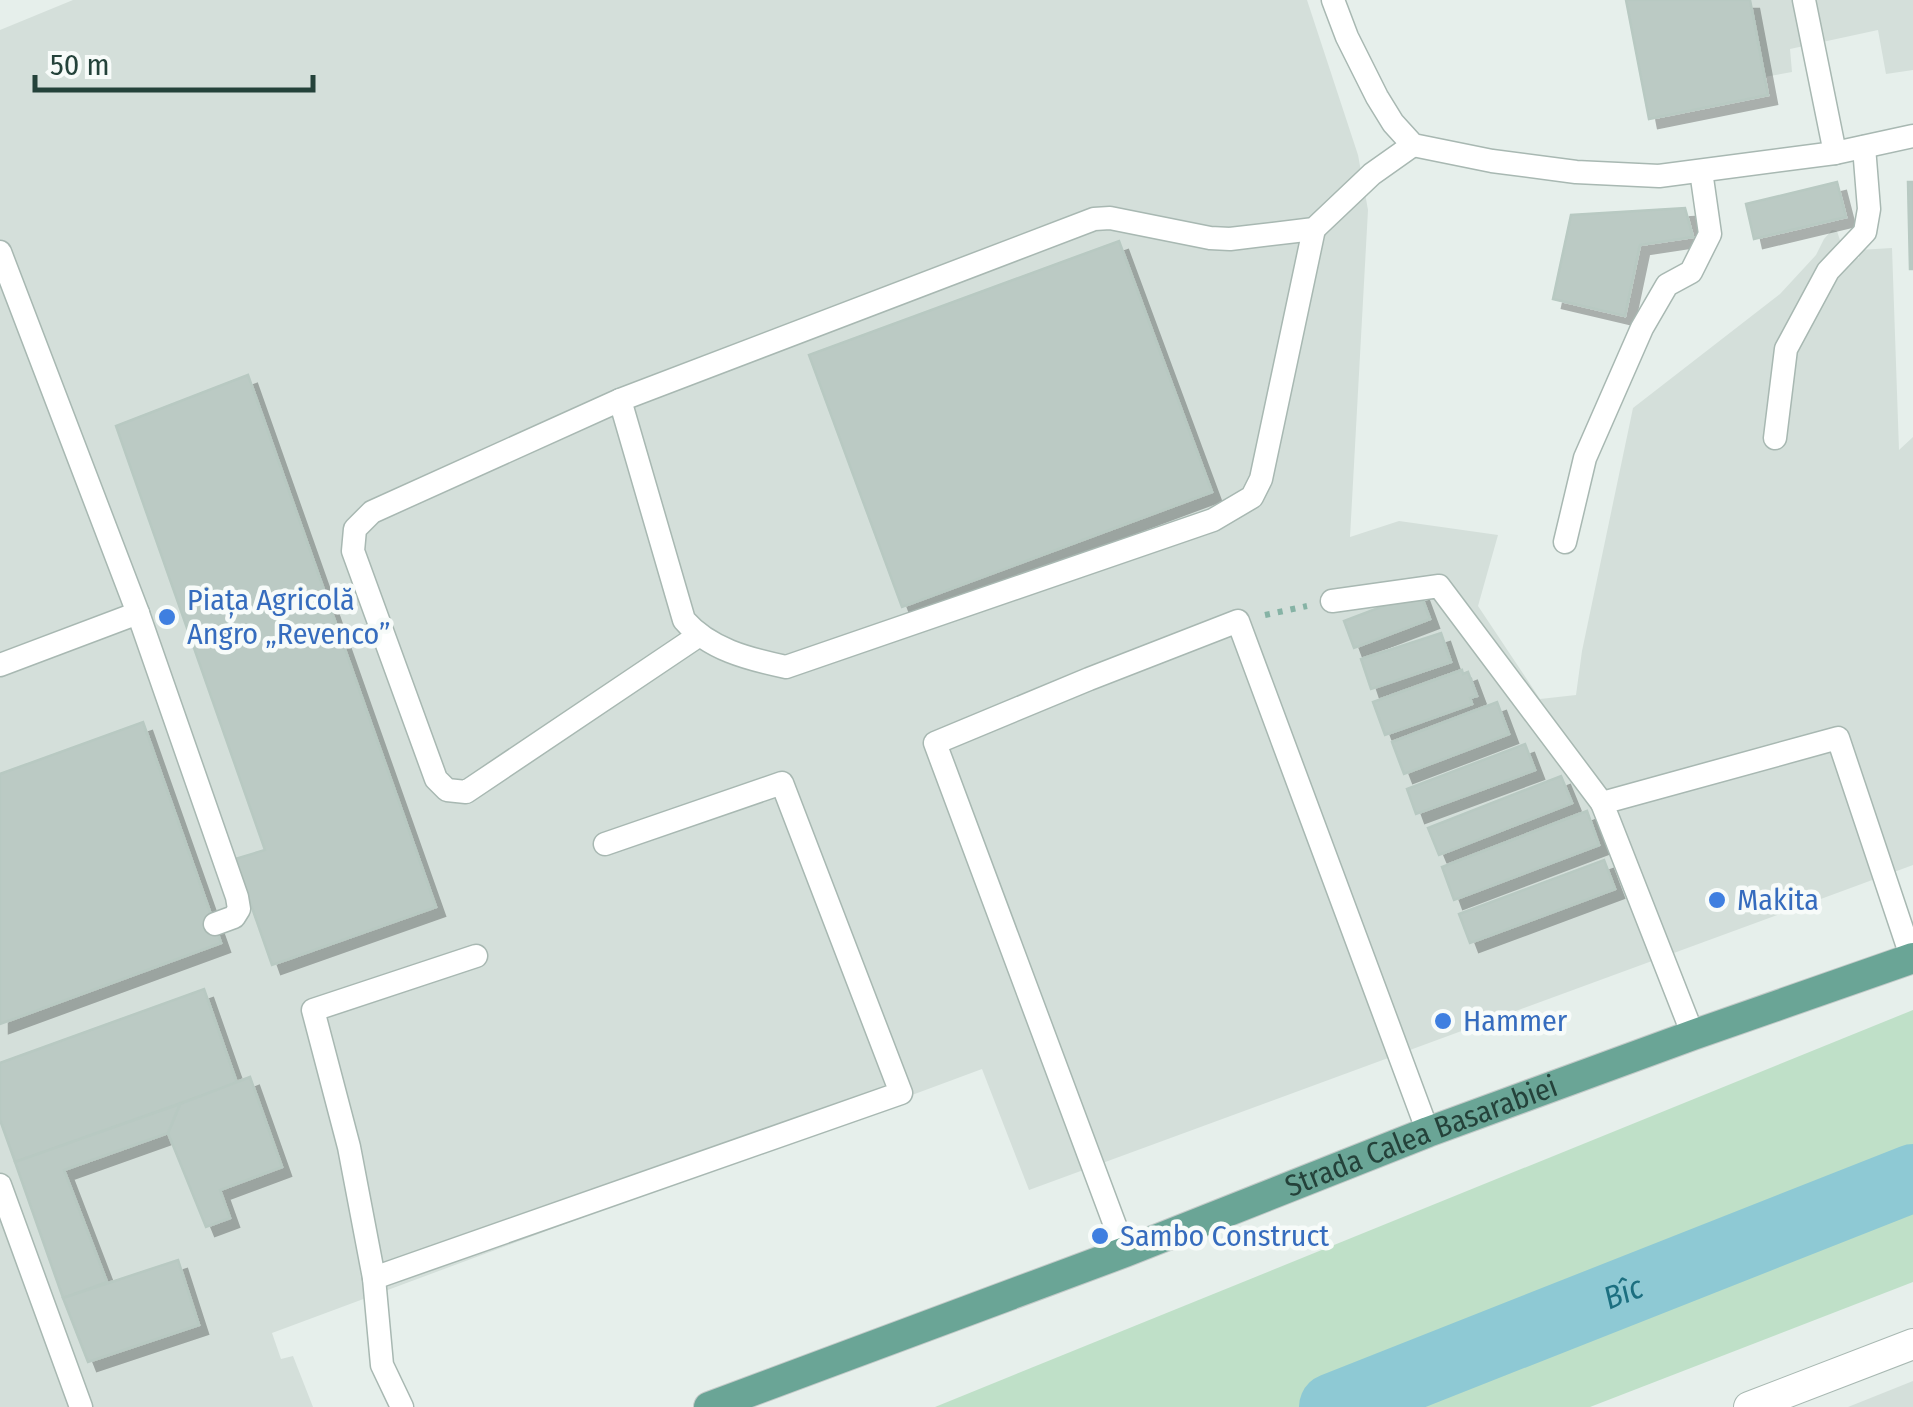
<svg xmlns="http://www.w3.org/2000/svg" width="1913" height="1407" viewBox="0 0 1913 1407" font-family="'Fira Sans Condensed',sans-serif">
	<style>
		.built { fill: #d4dfda }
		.green { fill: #bfe0c8 }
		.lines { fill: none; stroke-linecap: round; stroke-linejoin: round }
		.river { stroke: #8ec9d4; stroke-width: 68 }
		.building { fill: #bbcac4; stroke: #b8c9c2; stroke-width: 2.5; filter: url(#shadow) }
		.service-casing { stroke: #a8b8b2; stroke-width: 25 }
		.tertiary-casing { stroke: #a8b8b2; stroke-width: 32 }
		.primary-casing { stroke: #c2cac8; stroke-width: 32 }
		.path { stroke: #86b3a5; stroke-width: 6; stroke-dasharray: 5 8; stroke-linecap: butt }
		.service { stroke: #fff; stroke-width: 22 }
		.tertiary { stroke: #fff; stroke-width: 30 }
		.primary { stroke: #6aa596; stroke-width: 30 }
		.shop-dot { fill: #3f7fe0; stroke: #f7fbf9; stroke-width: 4 }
		.labels { text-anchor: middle; stroke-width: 9; stroke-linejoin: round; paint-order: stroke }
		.shop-label { font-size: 30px; fill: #366cbe; stroke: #f7fbf9; text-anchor: start }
		.street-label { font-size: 30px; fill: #24423a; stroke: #f7fbf9 }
		.water-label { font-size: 32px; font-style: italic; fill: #1c6f80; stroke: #f7fbf9 }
	</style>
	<defs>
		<filter id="shadow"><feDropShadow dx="9" dy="9" stdDeviation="0" flood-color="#0004"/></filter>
	</defs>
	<rect width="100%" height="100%" fill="#e6efeb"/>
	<!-- built -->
	<g class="built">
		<polygon points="73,0 1307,0 1358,155 1368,210 1350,537 1399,521 1498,535 1478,606 1540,699 1576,695 1582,651 1633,408 1780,294 1816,255 1824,239 1832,230 1837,231 1846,259 1859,258 1859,250 1892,248 1899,450 1913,437 1913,865 1029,1190 982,1069 272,1333 281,1359 293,1356 313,1407 0,1407 0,30"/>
		<polygon points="1730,0 1913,0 1913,70 1886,74 1878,30 1790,49 1792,72 1764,77"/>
		<polygon points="1913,1381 1913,1407 1848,1407"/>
	</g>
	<!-- green -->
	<polygon class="green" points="1913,1010 1913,1282 1590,1407 935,1407"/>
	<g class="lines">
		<!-- river -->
		<path class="river" id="s1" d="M 1333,1407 L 1913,1178"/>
	</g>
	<!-- building -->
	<g class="building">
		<polygon points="1626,0 1750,0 1768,95 1649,119"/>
		<polygon points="1837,182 1846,217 1754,239 1746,204"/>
		<polygon points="1908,182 1913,182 1913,269 1910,269"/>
		<polygon points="1685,208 1693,237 1640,245 1625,316 1553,299 1571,215"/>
		<polygon points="1119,241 1212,492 902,607 809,355"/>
		<polygon points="248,375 436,907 272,965 235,859 265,850 116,426"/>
		<polygon points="1420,592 1430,619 1354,648 1344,621"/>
		<polygon points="1441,633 1451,662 1371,689 1361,659"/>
		<polygon points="1462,670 1463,674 1468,672 1477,696 1470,698 1472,704 1385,735 1373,702"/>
		<polygon points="1497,702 1509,734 1404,774 1392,742"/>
		<polygon points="143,722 221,943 0,1024 0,774"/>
		<polygon points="1525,744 1535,770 1416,814 1407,789"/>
		<polygon points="1561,776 1572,803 1439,855 1428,828"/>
		<polygon points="1587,811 1599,845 1454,900 1442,867"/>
		<polygon points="1604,860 1615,889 1470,943 1459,914"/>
		<polygon points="204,989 237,1083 15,1162 0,1120 0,1063"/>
		<polygon points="250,1077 282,1167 220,1190 230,1218 206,1227 168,1133 180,1104"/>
		<polygon points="180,1104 168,1133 64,1170 107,1282 63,1298 15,1162"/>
		<polygon points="178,1260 199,1325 88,1362 63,1298"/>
	</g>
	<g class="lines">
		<defs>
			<g id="service">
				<polyline points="1333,0 1347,37 1377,97 1393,123 1413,145 1492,161 1576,172 1659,176 1835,153 1913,136"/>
				<polyline points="1804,0 1835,153"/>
				<polyline points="0,252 138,613"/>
				<path d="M 620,400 L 684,620 C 709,649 748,659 786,667 L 1213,520 L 1252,497 L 1261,479 L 1314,229"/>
				<polyline points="1775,438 1786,349 1828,271 1865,232 1869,209 1864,147"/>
				<polyline points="1565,542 1585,458 1642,328 1667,285 1691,272 1710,234 1701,171"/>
				<polyline points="1332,601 1439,586 1602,803"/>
				<polyline points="698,636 466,792 447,790 436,779 353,551 355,529 372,512 620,400 1094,219 1110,218 1210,238 1230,239 1314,229 1372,174 1413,145"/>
				<polyline points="0,665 138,613 237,897 239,909 234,917 215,924"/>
				<polyline points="1693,1035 1602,803 1838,738 1912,959"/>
				<polyline points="0,1185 81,1407"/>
				<polyline points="1125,1252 935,743 1089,679 1238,621 1428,1132"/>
				<polyline points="374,1278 901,1093 782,783 605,844"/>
				<polyline points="402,1407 382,1365 374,1278 349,1147 313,1010 476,956"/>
			</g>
			<polyline id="tertiary" points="1749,1407 1913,1344"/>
			<g id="primary">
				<path id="s2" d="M 709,1407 L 1125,1252 L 1428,1132 L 1693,1035 L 1913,958"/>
			</g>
		</defs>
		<!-- service casing -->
		<use href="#service" class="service-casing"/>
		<!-- tertiary casing -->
		<use href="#tertiary" class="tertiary-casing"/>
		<!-- primary casing -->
		<use href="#primary" class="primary-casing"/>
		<!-- path -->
		<polyline class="path" points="1265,615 1307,606"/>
		<!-- service -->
		<use href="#service" class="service"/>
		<!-- tertiary -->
		<use href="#tertiary" class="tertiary"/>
		<!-- primary -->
		<use href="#primary" class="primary"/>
	</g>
	<!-- markers -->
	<g class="shop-dot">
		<circle cx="167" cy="617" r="10"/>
		<circle cx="1717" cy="900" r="10"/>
		<circle cx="1443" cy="1021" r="10"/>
		<circle cx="1100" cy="1236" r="10"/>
	</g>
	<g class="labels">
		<!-- shop labels -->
		<g class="shop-label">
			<text x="187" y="610">Piața Agricolă<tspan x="187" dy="34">Angro „Revenco”</tspan></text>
			<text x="1737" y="910">Makita</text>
			<text x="1463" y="1031">Hammer</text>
			<text x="1120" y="1246">Sambo Construct</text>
		</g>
		<!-- street labels -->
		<g class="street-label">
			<text dy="10" stroke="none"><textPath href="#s2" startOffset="762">Strada Calea Basarabiei</textPath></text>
		</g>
		<!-- water labels -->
		<g class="water-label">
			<text dy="11" stroke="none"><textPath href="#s1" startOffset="312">Bîc</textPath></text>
		</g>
	</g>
	<!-- scale -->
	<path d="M35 75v15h278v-15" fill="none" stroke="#24423a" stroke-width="5"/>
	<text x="50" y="75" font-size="30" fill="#24423a" stroke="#f7fbf9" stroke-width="8" paint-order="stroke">50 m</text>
</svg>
